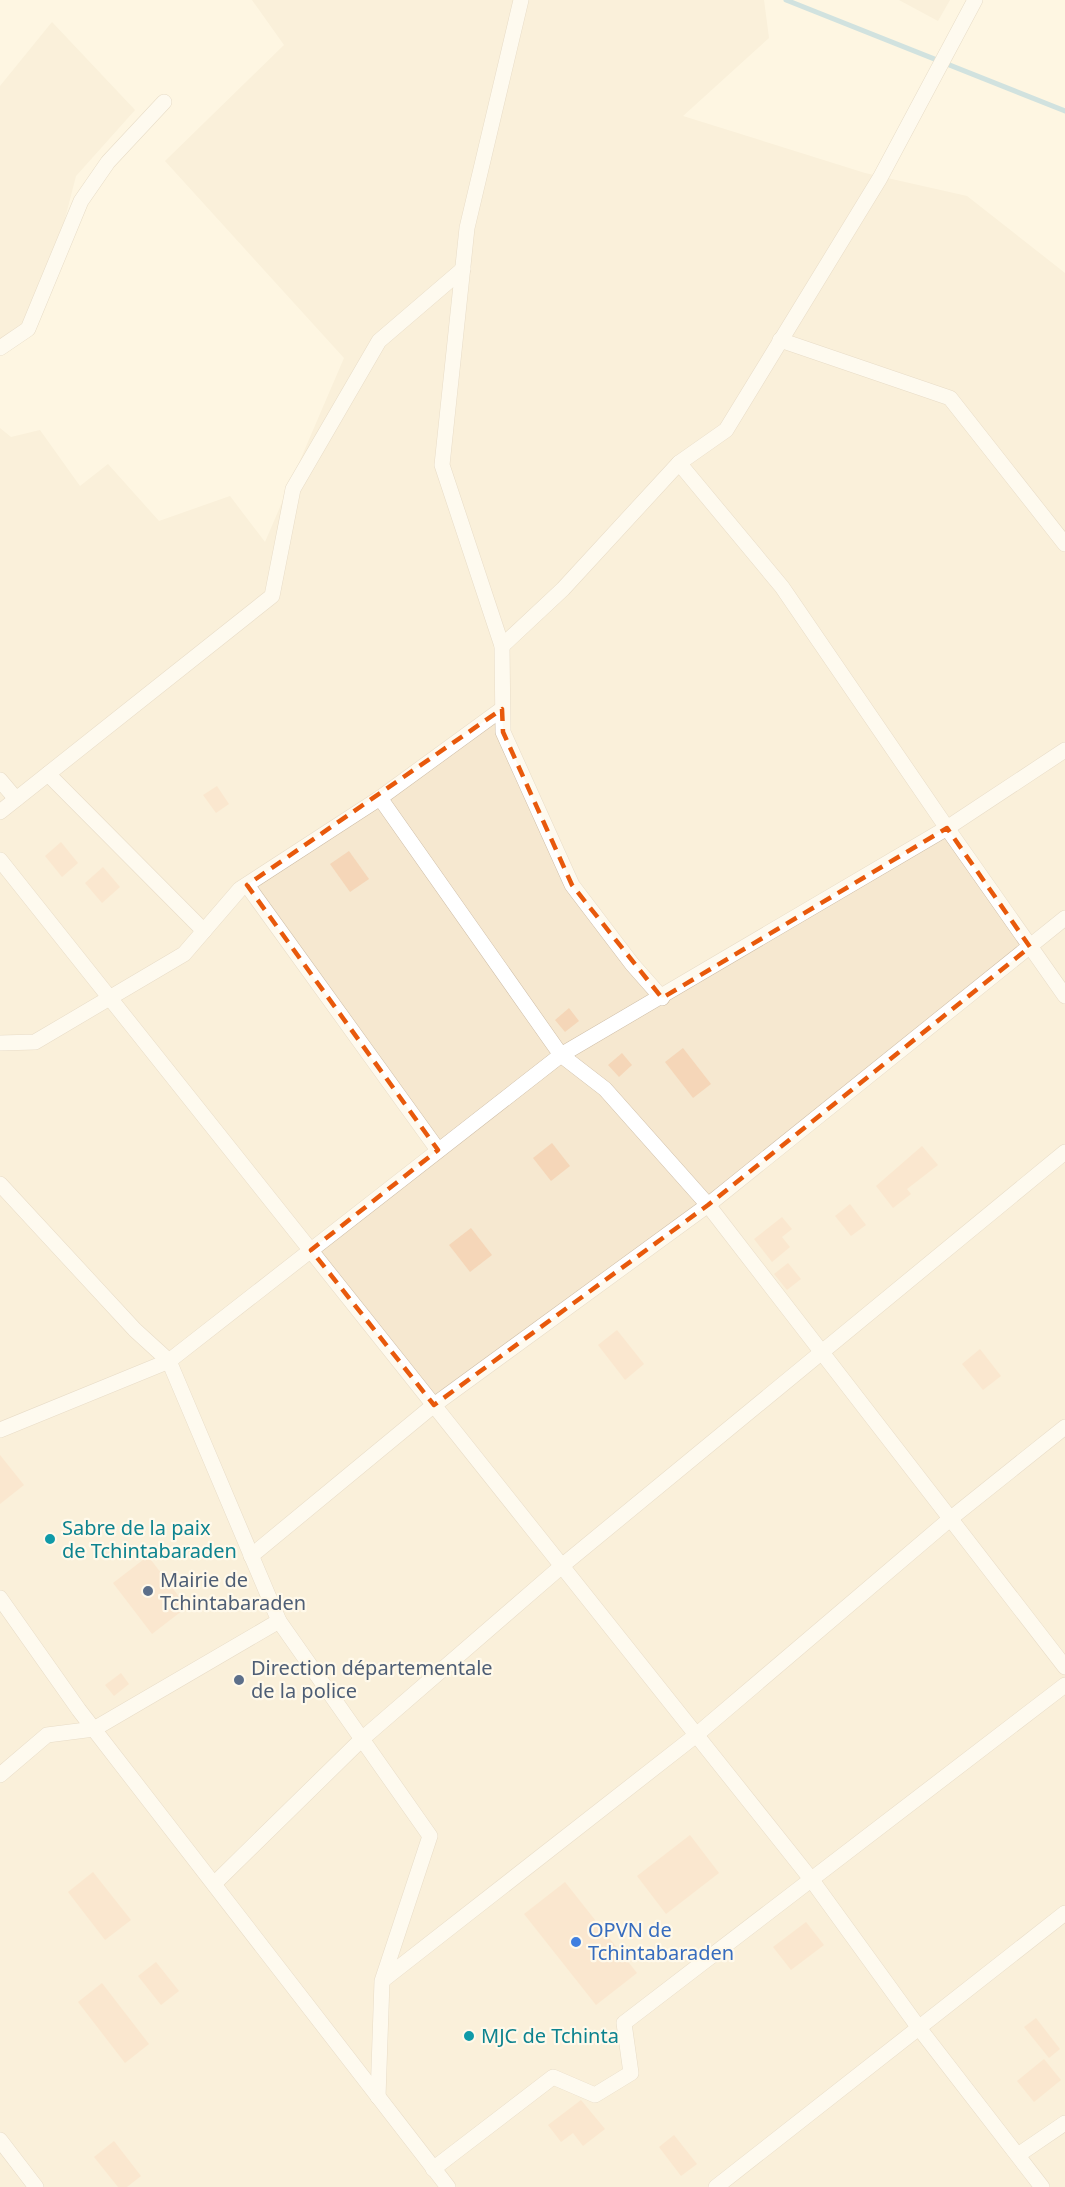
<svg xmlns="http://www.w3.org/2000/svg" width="1065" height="2187" viewBox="0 0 1065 2187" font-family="'Noto Sans',sans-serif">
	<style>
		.residential { fill: #f6e8d0 }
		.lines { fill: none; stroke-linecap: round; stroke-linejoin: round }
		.stream { stroke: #9bcadb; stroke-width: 5 }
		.building { fill: #f5d6b8 }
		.minor-casing { stroke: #cfbea8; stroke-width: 16 }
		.minor { stroke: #fff; stroke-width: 15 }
		.marked { fill: none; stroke: #e8590c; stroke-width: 4.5; stroke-dasharray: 12 8; stroke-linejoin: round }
		.culture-dot { fill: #0f9aa8; stroke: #fff9ea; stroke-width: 2 }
		.service-dot { fill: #5c6f8a; stroke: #fff9ea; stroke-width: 2 }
		.shop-dot { fill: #3f7fe0; stroke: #fff9ea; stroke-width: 2 }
		.labels { text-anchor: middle; stroke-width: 4.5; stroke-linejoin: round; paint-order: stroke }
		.culture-label { font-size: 20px; fill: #0d838f; stroke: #fff9ea; text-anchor: start }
		.service-label { font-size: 20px; fill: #4e5e75; stroke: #fff9ea; text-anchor: start }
		.shop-label { font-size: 20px; fill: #366cbe; stroke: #fff9ea; text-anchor: start }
	</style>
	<rect width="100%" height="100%" fill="#fef6e2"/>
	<!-- residential -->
	<g class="residential">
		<polygon points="252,0 764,0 769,38 683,116 865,173 967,196 1065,273 1065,2187 0,2187 0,428 11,437 40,430 80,486 108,464 159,521 230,496 265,542 344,358 165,161 284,45"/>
		<polygon points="899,0 950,0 938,21"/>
		<polygon points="52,22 135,110 76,176 61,234 38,305 0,350 0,86"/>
	</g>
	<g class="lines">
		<!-- stream -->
		<polyline class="stream" points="786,0 1065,111"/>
	</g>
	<!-- building -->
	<g class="building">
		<polygon points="217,786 229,804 216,813 203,795"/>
		<polygon points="61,842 78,863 62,877 45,856"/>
		<polygon points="349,851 369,879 350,892 330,864"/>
		<polygon points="103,867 120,887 102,903 85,883"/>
		<polygon points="569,1008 579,1021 565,1032 555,1020"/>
		<polygon points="683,1048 711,1084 693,1098 665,1062"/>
		<polygon points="622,1053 632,1065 619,1077 608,1065"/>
		<polygon points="552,1143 570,1166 551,1181 533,1158"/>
		<polygon points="922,1146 938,1165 907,1189 911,1194 893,1208 876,1186"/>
		<polygon points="850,1204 866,1225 851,1236 835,1216"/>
		<polygon points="782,1217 792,1229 782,1237 790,1247 772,1262 754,1239"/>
		<polygon points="471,1228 492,1255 470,1272 449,1245"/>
		<polygon points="788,1263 801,1279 787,1290 774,1274"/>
		<polygon points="617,1330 644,1364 625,1380 598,1345"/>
		<polygon points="980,1349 1001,1376 983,1390 962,1364"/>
		<polygon points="0,1455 24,1485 0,1504"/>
		<polygon points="148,1556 187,1607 152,1634 113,1583"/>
		<polygon points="121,1673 129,1684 114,1696 105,1685"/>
		<polygon points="690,1835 719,1873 666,1914 637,1876"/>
		<polygon points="93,1872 131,1920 105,1940 68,1892"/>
		<polygon points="565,1882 637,1973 596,2005 524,1914"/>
		<polygon points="806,1922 824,1945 791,1970 773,1947"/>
		<polygon points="156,1962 179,1991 161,2005 138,1976"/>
		<polygon points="102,1983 149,2044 125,2063 78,2002"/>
		<polygon points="1036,2018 1060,2049 1049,2058 1024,2027"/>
		<polygon points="1044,2059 1061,2080 1034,2102 1017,2081"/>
		<polygon points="581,2100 605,2129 583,2146 573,2133 561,2142 548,2125"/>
		<polygon points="674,2135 697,2164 681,2176 659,2147"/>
		<polygon points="114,2141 141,2176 127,2187 118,2187 94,2157"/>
	</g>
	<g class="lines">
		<defs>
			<g id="minor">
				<polyline points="521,0 467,228 442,465 502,646 503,732 572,885 632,964 662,998"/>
				<polyline points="780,340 950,398 1065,544"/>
				<polyline points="0,348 28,329 81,201 108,162 164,102"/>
				<polyline points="679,463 782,587 947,828 1065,996"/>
				<polyline points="502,646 563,589 679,463 726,430 880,178 975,0"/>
				<polyline points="48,774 204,931"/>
				<polyline points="0,780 16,799"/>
				<polyline points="380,798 561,1055 605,1089 708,1205 1065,1667"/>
				<polyline points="0,812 272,596 293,489 379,341 463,269"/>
				<polyline points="0,860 811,1879 919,2028 1042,2187"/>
				<polyline points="247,885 438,1150"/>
				<polyline points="0,1043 35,1042 184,954 240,889 380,798 502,709"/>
				<polyline points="0,1184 135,1330 169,1361 279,1621 430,1836 382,1981 378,2097"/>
				<polyline points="0,1430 169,1361 561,1055 947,828 1065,750"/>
				<polyline points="251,1556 434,1405 708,1205 1065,918"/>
				<polyline points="0,1598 79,1710 448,2187"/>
				<polyline points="0,1775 47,1735 94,1729 279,1621"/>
				<polyline points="214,1884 362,1739 563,1565 1065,1152"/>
				<polyline points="383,1980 695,1736 950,1519 1065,1427"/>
				<polyline points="0,2140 36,2187"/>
				<polyline points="1018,2155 1065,2123"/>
				<polyline points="433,2169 553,2077 595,2095 631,2073 624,2023 1065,1685"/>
				<polyline points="716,2187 1065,1913"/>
			</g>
		</defs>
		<!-- minor casing -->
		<use href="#minor" class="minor-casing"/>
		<!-- minor -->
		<use href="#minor" class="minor"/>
	</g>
	<!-- marked area -->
	<path d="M0 0H1065V2187H0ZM 502,709 L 503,732 L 572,885 L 662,998 L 947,828 L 1030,947 L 708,1205 L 434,1405 L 311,1250 L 438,1150 L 247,885 Z" fill="#fef6e2" fill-opacity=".55" fill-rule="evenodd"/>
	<path class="marked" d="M 502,709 L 503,732 L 572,885 L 662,998 L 947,828 L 1030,947 L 708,1205 L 434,1405 L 311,1250 L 438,1150 L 247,885 Z"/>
	<!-- markers -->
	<g class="culture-dot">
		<circle cx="50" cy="1539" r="6"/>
		<circle cx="469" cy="2036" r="6"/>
	</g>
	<g class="service-dot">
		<circle cx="148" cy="1591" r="6"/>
		<circle cx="239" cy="1680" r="6"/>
	</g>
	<circle class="shop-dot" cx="576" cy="1942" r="6"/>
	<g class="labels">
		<!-- culture labels -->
		<g class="culture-label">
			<text x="62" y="1535">Sabre de la paix<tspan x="62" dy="23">de Tchintabaraden</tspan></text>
			<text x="481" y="2043">MJC de Tchinta</text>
		</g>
		<!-- service labels -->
		<g class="service-label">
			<text x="160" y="1587">Mairie de<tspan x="160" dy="23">Tchintabaraden</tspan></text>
			<text x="251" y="1675">Direction départementale<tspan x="251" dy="23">de la police</tspan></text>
		</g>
		<!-- shop labels -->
		<g class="shop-label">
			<text x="588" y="1937">OPVN de<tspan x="588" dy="23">Tchintabaraden</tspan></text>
		</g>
	</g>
</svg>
